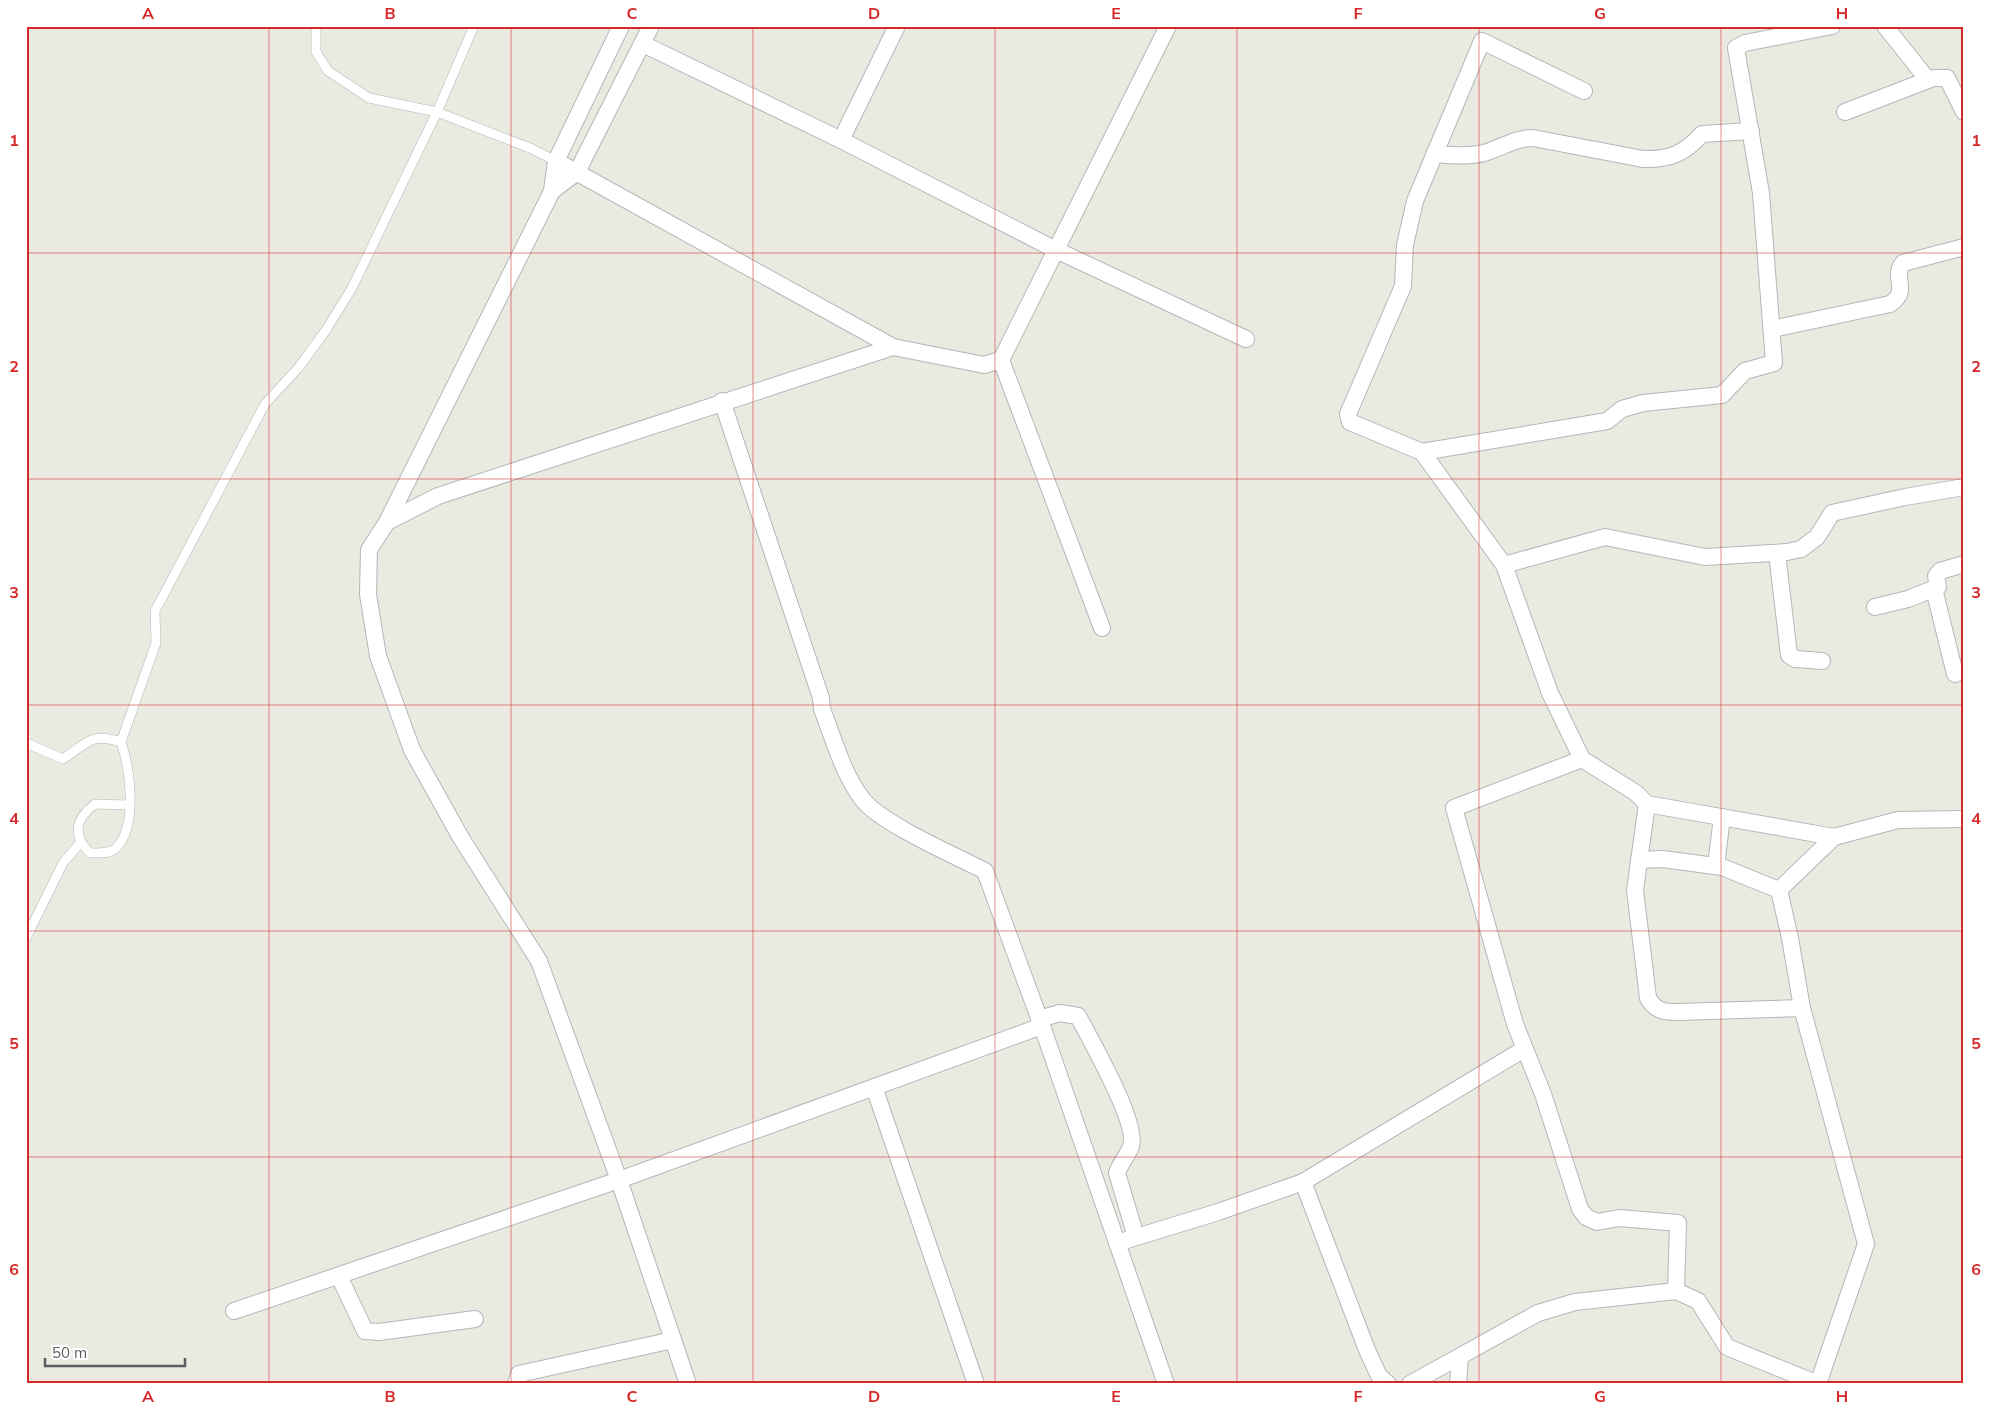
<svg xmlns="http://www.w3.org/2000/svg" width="1990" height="1410" viewBox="0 0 1990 1410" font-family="Mulish,sans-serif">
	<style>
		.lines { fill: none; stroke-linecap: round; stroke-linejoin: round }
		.service-casing { stroke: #b3b6ba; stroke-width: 10 }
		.minor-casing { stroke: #b3b6ba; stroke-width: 18 }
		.service { stroke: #fff; stroke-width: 9 }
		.minor { stroke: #fff; stroke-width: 16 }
		.grid { fill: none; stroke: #d62828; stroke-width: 1; stroke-opacity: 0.55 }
		.neatline { fill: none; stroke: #d62828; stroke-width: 2 }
		.grid-label { font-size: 16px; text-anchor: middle; font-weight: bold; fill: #d62828 }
	</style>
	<rect width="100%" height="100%" fill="#ebeae1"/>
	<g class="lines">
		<defs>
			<g id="service">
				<polyline points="316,26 316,52 328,71 369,98 437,112 530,148 556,161"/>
				<polyline points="121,742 156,643 155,611 265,404 299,367 326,330 352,288 437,112 474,26"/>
				<path d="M 26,743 L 63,759 C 87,743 91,732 121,742 C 130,768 138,827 116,848 C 110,854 99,853 90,853 C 72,835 75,819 95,804 L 129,805"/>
				<polyline points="26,938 63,863 80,843"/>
			</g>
			<g id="minor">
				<polyline points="1885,26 1928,80 1934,78 1947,78 1964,112"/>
				<polyline points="643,44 841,140 1056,250 1246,339"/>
				<polyline points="1584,91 1482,41 1415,201 1405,245 1403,286 1348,414 1350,422 1422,452 1504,565 1550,693 1582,759 1636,793 1647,804 1834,837"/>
				<polyline points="1845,112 1928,80"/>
				<polyline points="841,140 897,26"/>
				<path d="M 1434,154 C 1450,155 1468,157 1484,153 C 1501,148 1515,138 1533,138 L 1643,159 C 1670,160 1685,153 1702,134 L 1751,131"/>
				<polyline points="556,161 893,347 984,365 1001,360 1168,26"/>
				<polyline points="552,191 577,172 651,26"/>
				<path d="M 1772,329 L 1890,304 C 1911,290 1891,278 1903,263 L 1964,247"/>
				<polyline points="1001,360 1102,628"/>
				<path d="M 722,401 L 821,698 L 822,709 C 834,740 843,774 863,800 C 882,824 956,856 985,871 L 1042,1026 L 1166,1384"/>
				<polyline points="1422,452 1607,421 1622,409 1643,403 1722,395 1745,371 1774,363 1761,193 1736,48 1745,43 1832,26"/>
				<polyline points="387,522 552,191 556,161 621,26"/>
				<polyline points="1777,553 1789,655 1795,659 1822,661"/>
				<polyline points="1504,565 1605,537 1705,557 1787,552 1801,549 1817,537 1832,513 1905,497 1964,487"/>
				<polyline points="1934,589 1955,674"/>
				<polyline points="1875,607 1908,599 1938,587 1936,576 1940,571 1964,564"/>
				<polyline points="1582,759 1454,808 1515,1024 1543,1094 1580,1209 1586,1217 1597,1222 1619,1218 1678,1223 1676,1291 1698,1301 1727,1347 1818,1384"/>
				<path d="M 1647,804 L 1635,890 L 1648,998 C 1655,1011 1664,1012 1678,1012 L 1802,1008"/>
				<polyline points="1639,860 1663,859 1722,867 1779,890"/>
				<polyline points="1716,866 1722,817"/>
				<path d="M 1039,1019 L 1060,1013 L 1078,1016 C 1090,1039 1139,1124 1131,1146 C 1128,1156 1120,1163 1117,1173 L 1136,1237"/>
				<polyline points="874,1087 976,1384"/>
				<polyline points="1303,1182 1367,1350 1379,1376 1388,1384"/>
				<polyline points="1117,1243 1218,1212 1303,1182 1524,1049"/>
				<polyline points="339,1276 365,1331 379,1332 475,1319"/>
				<polyline points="234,1311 619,1180 1042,1026"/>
				<polyline points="516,1384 519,1374 673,1340"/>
				<polyline points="688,1384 619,1180 539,961 461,838 412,750 378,656 368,594 369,550 387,522 438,496 893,347"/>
				<polyline points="1410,1384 1538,1313 1575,1302 1676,1291"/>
				<polyline points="1458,1384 1460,1357"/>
				<polyline points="1818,1384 1866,1244 1802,1008 1790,938 1779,890 1834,837 1898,820 1964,819"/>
			</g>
		</defs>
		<!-- service casing -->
		<use href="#service" class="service-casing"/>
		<!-- minor casing -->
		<use href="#minor" class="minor-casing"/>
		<!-- service -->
		<use href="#service" class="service"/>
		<!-- minor -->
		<use href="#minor" class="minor"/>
	</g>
	<!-- grid -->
	<path class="grid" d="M 269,26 L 269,1384M 511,26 L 511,1384M 753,26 L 753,1384M 995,26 L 995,1384M 1237,26 L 1237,1384M 1479,26 L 1479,1384M 1721,26 L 1721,1384M 26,253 L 1964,253M 26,479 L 1964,479M 26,705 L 1964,705M 26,931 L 1964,931M 26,1157 L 1964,1157"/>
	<!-- border -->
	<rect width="1990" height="1410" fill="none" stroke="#ffffff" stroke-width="55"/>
	<!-- scale -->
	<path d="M45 1358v8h140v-8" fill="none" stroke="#595c60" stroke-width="2.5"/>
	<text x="52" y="1358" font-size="15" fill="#595c60" stroke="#ffffff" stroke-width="4" paint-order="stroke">50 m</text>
	<rect x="28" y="28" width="1934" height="1354" class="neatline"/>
	<g class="grid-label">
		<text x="148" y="19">A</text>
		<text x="390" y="19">B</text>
		<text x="632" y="19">C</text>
		<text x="874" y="19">D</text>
		<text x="1116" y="19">E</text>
		<text x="1358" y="19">F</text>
		<text x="1600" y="19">G</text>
		<text x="1842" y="19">H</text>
		<text x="14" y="146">1</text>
		<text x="1976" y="146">1</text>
		<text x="14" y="372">2</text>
		<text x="1976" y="372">2</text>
		<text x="14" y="598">3</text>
		<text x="1976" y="598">3</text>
		<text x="14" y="824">4</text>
		<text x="1976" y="824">4</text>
		<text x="14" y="1049">5</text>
		<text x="1976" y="1049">5</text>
		<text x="14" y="1275">6</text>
		<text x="1976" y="1275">6</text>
		<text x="148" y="1402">A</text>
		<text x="390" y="1402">B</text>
		<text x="632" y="1402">C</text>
		<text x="874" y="1402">D</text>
		<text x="1116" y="1402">E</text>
		<text x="1358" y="1402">F</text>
		<text x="1600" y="1402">G</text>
		<text x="1842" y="1402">H</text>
	</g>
</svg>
